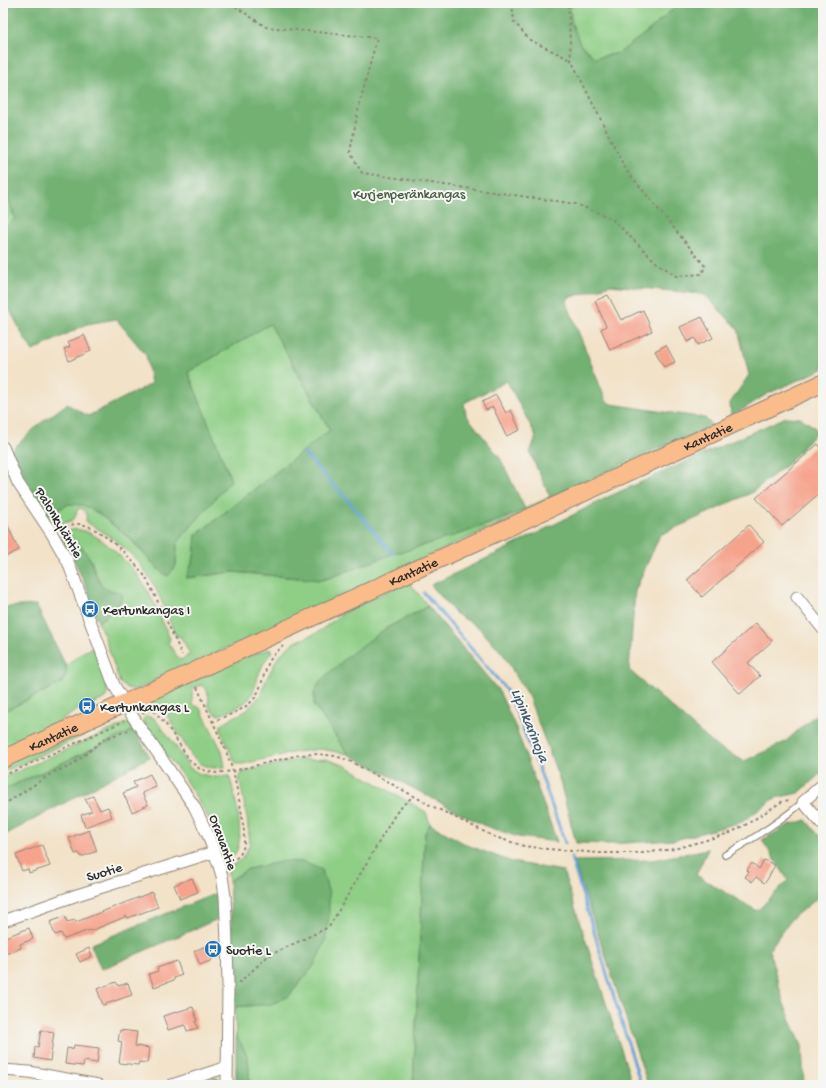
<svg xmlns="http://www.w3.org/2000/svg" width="826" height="1088" viewBox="0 0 826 1088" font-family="'Gochi Hand',sans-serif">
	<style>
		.green { fill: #8ece85; stroke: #5c7c58 }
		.forest { fill: #72b172; stroke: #4e6e4e }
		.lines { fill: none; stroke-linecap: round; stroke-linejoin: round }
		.stream { stroke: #60a0d3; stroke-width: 3 }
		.building { fill: #f6a38c }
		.lane-casing { stroke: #8e867a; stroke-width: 8 }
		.street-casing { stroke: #8e867a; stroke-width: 13 }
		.primary-casing { stroke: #8e867a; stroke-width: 19 }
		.path { stroke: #8e867a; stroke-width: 2; stroke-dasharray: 3 3; stroke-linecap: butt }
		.lane { stroke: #fff; stroke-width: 5.5 }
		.street { stroke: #fff; stroke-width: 11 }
		.primary { stroke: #fabc8b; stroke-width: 17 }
		.labels { text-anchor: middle; stroke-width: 4; stroke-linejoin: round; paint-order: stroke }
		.park-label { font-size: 14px; fill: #495c46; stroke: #f6f6f2 }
		.street-label { font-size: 14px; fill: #2b2b2b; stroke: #f6f6f2 }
		.poi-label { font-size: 14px; fill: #2b2b2b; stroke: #f6f6f2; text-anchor: start }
		.water-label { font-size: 15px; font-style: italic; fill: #405a6e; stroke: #f6f6f2 }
	</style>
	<rect width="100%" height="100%" fill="#f6f6f2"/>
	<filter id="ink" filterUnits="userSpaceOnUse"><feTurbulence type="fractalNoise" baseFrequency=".025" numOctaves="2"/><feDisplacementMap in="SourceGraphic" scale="8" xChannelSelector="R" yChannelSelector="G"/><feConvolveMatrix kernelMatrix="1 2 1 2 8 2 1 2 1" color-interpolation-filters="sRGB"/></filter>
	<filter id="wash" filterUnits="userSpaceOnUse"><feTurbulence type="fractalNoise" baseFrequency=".012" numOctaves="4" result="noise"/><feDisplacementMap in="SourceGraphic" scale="16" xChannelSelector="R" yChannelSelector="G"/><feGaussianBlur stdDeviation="0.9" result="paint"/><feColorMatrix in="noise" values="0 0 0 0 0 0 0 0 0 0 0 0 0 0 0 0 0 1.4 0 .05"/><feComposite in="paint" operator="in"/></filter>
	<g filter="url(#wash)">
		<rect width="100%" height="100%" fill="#f2e2c8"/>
		<!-- green -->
		<g class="green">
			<polygon points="570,3 680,3 647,32 619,53 595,58 580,44 571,21"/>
			<polygon points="3,183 15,219 3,229"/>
			<path d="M 270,324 L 330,430 L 196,535 L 194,558 L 187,578 L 233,572 L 321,580 L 329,578 L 398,552 L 402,552 L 507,517 L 638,456 L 713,426 L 135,690 L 127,688 L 120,683 L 105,638 L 98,622 L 109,614 L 108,590 L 102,586 L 95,572 L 91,560 L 69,539 L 64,543 L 61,537 C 81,509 132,566 143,583 C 154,601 162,620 170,639 L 168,643 L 179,659 L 181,660 L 190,654 L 181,637 L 176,636 C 168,617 160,594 149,577 C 134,553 112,536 88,523 L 86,521 C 87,514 86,509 79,508 C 75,512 77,517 73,520 C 71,521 69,521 67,522 C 53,527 51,523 43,512 L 48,513 L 53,512 L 69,504 L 83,505 L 98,513 L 131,540 L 160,571 L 176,566 L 177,543 L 231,480 L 188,372 Z"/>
			<polygon points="408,581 428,606 385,629 314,705 348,754 321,749 296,752 243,764 237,764 234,760 221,731 221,725 228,720 246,711 259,697 267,678 278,657 293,643 317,633 346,611"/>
			<path d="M 93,648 L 107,686 C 108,692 108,695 104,699 L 77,710 L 54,725 L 3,750 L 3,712 L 62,683 L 66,675 L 66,666 L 83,652 Z"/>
			<path d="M 271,649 L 273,651 C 268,656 264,662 261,669 C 256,679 256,690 249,699 C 243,705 227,713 219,715 L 214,713 L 208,705 C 210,696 208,692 202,685 L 192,689 L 192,704 L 200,708 L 222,751 L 225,767 L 213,768 L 200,764 L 192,756 L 168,717 L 158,707 L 153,706 L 146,709 L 144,706 L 148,700 L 209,674 L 218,667 L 247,656 Z"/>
			<polygon points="117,716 119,718 117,720 3,772 3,765 72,735"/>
			<path d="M 146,716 L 154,718 L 172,741 L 190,768 L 200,774 L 215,777 L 229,776 C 235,793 243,830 238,847 C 237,852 234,856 229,858 L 224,856 L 219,845 C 223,835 221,834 214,827 C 204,811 194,793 183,777 C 174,763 146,734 143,719 Z"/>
			<polygon points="128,723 132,726 135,731 132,731 3,790 3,778 124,724"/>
			<polygon points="303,759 311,760 326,759 346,766 426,812 430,824 425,833 413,1085 250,1085 248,1057 236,1035 235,1007 272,1004 289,996 313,967 325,942 285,861 248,869 229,881 227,869 242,859 250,844 247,818 239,777 241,774 246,771"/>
			<polygon points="3,1018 7,1019 3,1049"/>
		</g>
		<!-- forest -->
		<g class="forest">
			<path d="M 3,3 L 32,3 L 32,4 L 36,3 L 570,3 L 571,21 L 580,44 L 595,58 L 619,53 L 647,32 L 680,3 L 823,3 L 823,369 L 767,394 L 731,417 L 730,403 L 749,375 L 738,329 L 706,296 L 702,294 L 610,285 L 568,298 L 567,303 L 606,401 L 611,404 L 705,418 L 713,426 L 638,456 L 550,497 L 530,453 L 536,436 L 507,381 L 464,403 L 466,415 L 500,458 L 525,509 C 486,527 444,539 402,552 L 398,552 L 329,578 L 321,580 L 233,572 L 186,578 L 194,558 L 196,535 L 330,430 L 270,324 L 188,372 L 231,480 L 177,543 L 176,566 L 168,576 L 160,571 L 131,539 L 98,513 L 83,505 L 69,504 L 53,512 L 48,513 L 43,512 L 27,486 L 19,470 L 11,451 L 38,425 L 67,404 L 88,416 L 151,384 L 146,355 L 116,319 L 87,324 L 33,351 L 25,339 L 3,297 L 3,229 L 15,219 L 3,183 Z"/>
			<polygon points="786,417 801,418 814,427 817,431 790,462 751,493 660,535 635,591 629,670 717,747 744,761 785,742 823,708 823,771 799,793 775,798 742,822 675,840 609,844 576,843 559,778 529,698 503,654 478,627 455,613 431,585 504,550 610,496"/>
			<path d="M 69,539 C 77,539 88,554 91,561 C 94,569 96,578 101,585 C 106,592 117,589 123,595 C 119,608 108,615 98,622 L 87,589 L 74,560 L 64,543 Z"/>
			<polygon points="36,605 66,666 66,675 62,682 3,712 3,606 4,607"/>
			<polygon points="428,606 499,691 516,728 557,842 518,837 483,825 348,754 314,705 314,692 322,679 348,656 385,629"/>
			<polygon points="132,731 135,731 150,757 3,836 3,790"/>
			<polygon points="806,820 823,840 823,894 791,919 769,950 784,1004 802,1046 804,1085 648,1085 574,861 653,860 708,849 696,875 757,911 788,880 762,840 789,825"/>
			<polygon points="430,824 467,845 512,862 563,871 632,1083 626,1085 413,1085 425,833"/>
			<polygon points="285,861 304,862 322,870 329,894 329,916 325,942 313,967 289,996 272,1004 235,1007 229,881 248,869"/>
			<polygon points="218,890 219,920 218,919 102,969 101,969 91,945 92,944 217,893"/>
			<polygon points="236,1035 248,1057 250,1085 236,1085"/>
			<path d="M 216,1078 C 220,1079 221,1081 222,1085 L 191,1085 L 200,1081 Z"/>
		</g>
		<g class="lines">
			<!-- stream -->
			<g class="stream">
				<polyline points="304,453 352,505 393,554"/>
				<polyline points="424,593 504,687 512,701 538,766 565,843"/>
				<polyline points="571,857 641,1085"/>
			</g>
		</g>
		<g id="blocks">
			<!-- building -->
			<g class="building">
				<polygon points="608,295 621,320 643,310 652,331 610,350 601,329 606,326 595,301"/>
				<polygon points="702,317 713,338 698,345 695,338 687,342 680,327"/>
				<polygon points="84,335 91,351 69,361 64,349 70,347 68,342"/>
				<polygon points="666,345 675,362 664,367 655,351"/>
				<polygon points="496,395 506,413 511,410 520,430 506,436 493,407 486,410 482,402"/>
				<polygon points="818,444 823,450 823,490 782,526 756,498"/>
				<polygon points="3,516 19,550 3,558"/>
				<polygon points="749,525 764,542 702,597 687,580"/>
				<polygon points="756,623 772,641 748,663 760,676 740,694 712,662"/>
				<polygon points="150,774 156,787 142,793 148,805 132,812 123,793 136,787 133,782"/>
				<polygon points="93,796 100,810 108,807 112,817 85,827 81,815 92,811 85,799"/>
				<polygon points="89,830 97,851 81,857 79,853 75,854 69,838"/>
				<polygon points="42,845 50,866 29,873 28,869 22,871 16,855"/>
				<polygon points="764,860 775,865 767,880 764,883 756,877 752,882 745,877 749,872 747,870 752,863 759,869"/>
				<polygon points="192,878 198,892 180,899 174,885"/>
				<polygon points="152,892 158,907 128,918 127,916 91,931 90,930 64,939 61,933 55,935 50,922 65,916 67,922 75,920 76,922"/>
				<polygon points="29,928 33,939 20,944 21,948 5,954 3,948 3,938"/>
				<polygon points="206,946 212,960 200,965 194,951"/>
				<polygon points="89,948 92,956 80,962 76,954"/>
				<polygon points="177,961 182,975 174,978 174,980 154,987 149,974 158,971 157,968"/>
				<polygon points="116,982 118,986 128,983 132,995 103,1005 97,989"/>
				<polygon points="193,1007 197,1021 195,1021 198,1028 187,1031 185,1025 168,1030 163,1016"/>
				<polygon points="41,1030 54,1032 50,1061 34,1058 35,1047 38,1047"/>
				<polygon points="120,1030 137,1032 135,1046 149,1048 147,1063 139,1062 138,1065 119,1063 122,1042 118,1041"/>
				<polygon points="74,1045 99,1048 97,1063 84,1061 83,1066 65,1064 67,1048 73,1049"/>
			</g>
		</g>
	</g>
	<g filter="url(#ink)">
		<use href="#blocks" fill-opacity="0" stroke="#8e867a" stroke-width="1"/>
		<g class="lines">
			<defs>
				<path id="lane" d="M 725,855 C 753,839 778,823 803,802"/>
				<g id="street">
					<polyline points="3,447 18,483 52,534 68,562 114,685 133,717 194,806 208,835 219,866 222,876 225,896 227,942 228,984 227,1085"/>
					<polyline points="797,597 823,629"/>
					<polyline points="823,784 803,802 823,825"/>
					<polyline points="3,921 77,895 214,852"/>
					<polyline points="3,1070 29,1072 98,1085"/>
					<polyline points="172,1085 227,1067"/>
				</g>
				<g id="primary">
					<path id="s1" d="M 3,759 L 823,383"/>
				</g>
			</defs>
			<!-- lane casing -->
			<use href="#lane" class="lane-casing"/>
			<!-- street casing -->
			<use href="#street" class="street-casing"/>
			<!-- primary casing -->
			<use href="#primary" class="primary-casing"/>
			<!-- path -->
			<g class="path">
				<polyline points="230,3 266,27 377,38 359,106 350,152 362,173 576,204 611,218 656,262 676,276 702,274 705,266 626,170 571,60 568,3"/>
				<polyline points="512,3 514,22 530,40 571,60"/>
				<path d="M 60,529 C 65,527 72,524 78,524 C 97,523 136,562 146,578 C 150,585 154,594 158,602 C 166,620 174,637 182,655"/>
				<polyline points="197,687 226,751 233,771 241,809 244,831 244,846 240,855 230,863"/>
				<polyline points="142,713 149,710 155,712 168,727 191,762 200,769 214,773 233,771 299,755 318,754 335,756 348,760 430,805 495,837 524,846 547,849 599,853 643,853 674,849 703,841 730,833 747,824 783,801 791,800"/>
				<path d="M 212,722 C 226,716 243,711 253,700 C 263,688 263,670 272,657 C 275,653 279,650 283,646"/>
				<polyline points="3,776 124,721"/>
				<polyline points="3,805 54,772 71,766 104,739 129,730"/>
				<polyline points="238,982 240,982 268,956 329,927 396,813 406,802 414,796"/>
			</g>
			<!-- lane -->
			<use href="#lane" class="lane"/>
			<!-- street -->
			<use href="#street" class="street"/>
			<!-- primary -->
			<use href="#primary" class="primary"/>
		</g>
	</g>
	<!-- icons -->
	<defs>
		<symbol id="bus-disc" viewBox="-11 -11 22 22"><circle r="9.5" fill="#1f6fb2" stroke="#f6f6f2"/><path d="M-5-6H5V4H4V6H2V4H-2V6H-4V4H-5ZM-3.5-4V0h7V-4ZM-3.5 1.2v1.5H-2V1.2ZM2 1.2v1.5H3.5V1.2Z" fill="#fff"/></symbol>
	</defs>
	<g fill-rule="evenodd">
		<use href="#bus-disc" x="80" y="599" width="20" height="20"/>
		<use href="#bus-disc" x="77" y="696" width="20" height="20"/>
		<use href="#bus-disc" x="203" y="939" width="20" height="20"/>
	</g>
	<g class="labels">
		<!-- park labels -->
		<g class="park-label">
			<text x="409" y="198">Kurjenperänkangas</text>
		</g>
		<!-- street labels -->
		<g class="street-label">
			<text dy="5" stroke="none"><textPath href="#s1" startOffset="775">Kantatie</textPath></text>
			<text transform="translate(60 522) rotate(59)" y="5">Palonkyläntie</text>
			<text dy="5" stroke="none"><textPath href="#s1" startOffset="451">Kantatie</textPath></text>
			<text dy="5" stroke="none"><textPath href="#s1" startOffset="55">Kantatie</textPath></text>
			<text transform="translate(224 842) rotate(70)" y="5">Oravantie</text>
			<text transform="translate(104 871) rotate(-17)" y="5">Suotie</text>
		</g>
		<!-- poi labels -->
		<g class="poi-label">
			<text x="103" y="614">Kertunkangas I</text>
			<text x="100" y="711">Kertunkangas L</text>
			<text x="226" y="954">Suotie L</text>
		</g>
		<!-- water labels -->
		<g class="water-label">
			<text transform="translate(531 725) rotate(68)" y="5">Lipinkarinoja</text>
		</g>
	</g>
	<!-- margin -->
	<rect width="826" height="1088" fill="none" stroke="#f6f6f2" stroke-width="16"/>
</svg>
